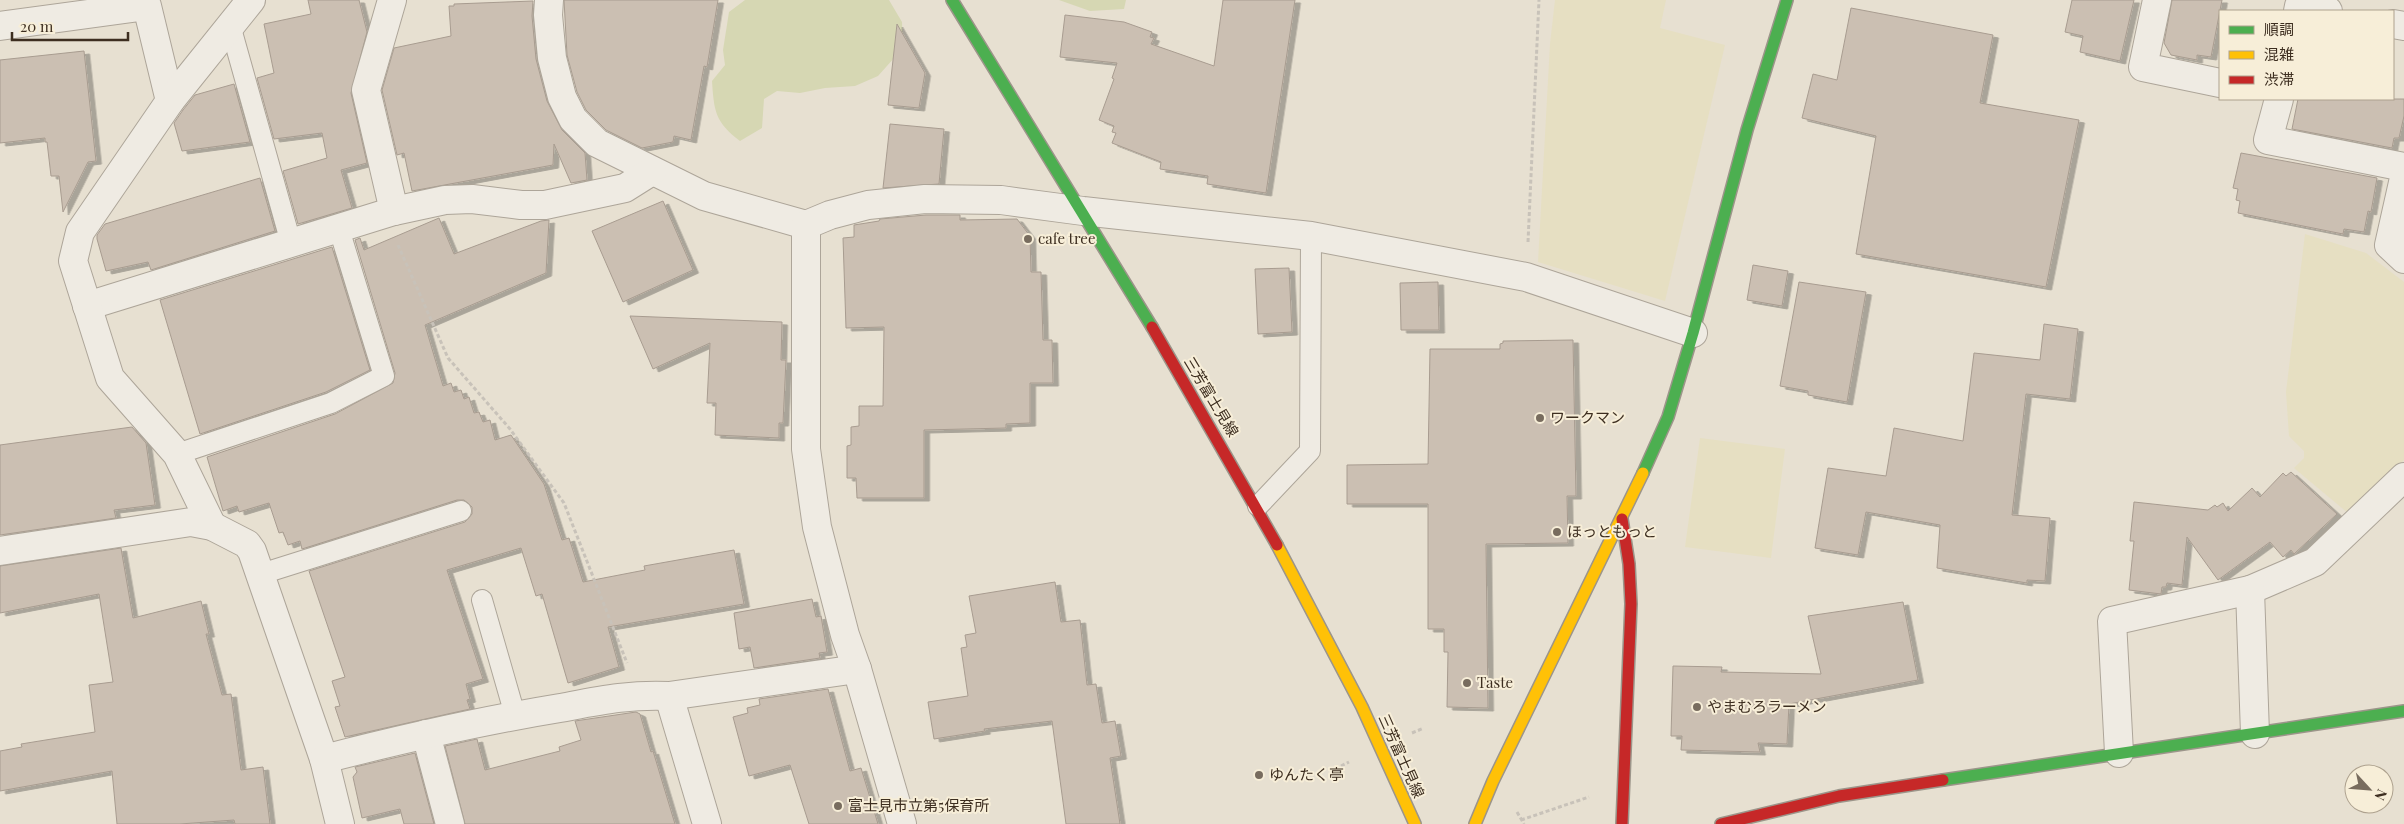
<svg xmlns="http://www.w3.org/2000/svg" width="2404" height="824" viewBox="0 0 2404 824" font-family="'Playfair Display','Noto Sans JP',serif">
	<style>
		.farmland { fill: #e6dfc2 }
		.green { fill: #d6d7b3 }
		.building { fill: #cbbfb2; stroke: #a89c90; filter: url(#shadow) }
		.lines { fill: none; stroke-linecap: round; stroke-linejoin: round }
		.lane-casing { stroke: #ada599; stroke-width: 22 }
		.street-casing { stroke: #ada599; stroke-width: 30 }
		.fast-casing { stroke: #9c958a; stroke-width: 14 }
		.slow-casing { stroke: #9c958a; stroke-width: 14 }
		.jam-casing { stroke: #9c958a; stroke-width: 14 }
		.path { stroke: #c8c2b9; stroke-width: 3; stroke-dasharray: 4 2.5; stroke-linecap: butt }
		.lane { stroke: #efebe3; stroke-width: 20 }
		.street { stroke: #efebe3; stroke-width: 28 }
		.fast { stroke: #4caf50; stroke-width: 11 }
		.slow { stroke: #ffc107; stroke-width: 11 }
		.jam { stroke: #c62828; stroke-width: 11 }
		.poi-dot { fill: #786c5e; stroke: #f7eed8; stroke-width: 2 }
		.labels { text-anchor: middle; stroke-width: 4; stroke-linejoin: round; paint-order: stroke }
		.poi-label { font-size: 15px; fill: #3d2e20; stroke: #f7eed8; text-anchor: start }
		.street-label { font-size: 15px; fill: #3d2e20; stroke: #f7eed8 }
	</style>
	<defs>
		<filter id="shadow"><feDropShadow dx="5.5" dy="3" stdDeviation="0" flood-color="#0004"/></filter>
	</defs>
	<rect width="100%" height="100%" fill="#e7e0d1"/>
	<!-- farmland -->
	<g class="farmland">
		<polygon points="1555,0 1666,0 1660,28 1725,45 1665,301 1538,262 1550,44"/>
		<polygon points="2305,234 2366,253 2404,282 2404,460 2348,513 2294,468 2304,458 2304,451 2289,436 2286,392"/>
		<polygon points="1700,438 1785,449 1771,558 1685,547"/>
	</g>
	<!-- green -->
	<g class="green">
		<path d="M 745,0 L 889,0 L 902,22 L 903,48 L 878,76 L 855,86 L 825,88 L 800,93 L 777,91 L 764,99 L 762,128 L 740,141 C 715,122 714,111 712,81 L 725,65 L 723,50 L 729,12 Z"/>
		<polygon points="1059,0 1126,0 1124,9 1090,11"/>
	</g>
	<!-- building -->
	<g class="building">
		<polygon points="308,0 359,0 367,32 351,93 367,163 341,170 352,208 298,224 283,171 327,158 322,133 274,139 257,78 274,73 264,24 311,14"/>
		<polygon points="564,0 718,0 707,67 704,66 691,140 674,136 673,142 642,148 606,130 586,110 577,92 567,55"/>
		<polygon points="1223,0 1295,0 1266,193 1207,184 1208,176 1160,169 1161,162 1112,143 1116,133 1112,132 1114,126 1099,120 1114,79 1112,78 1117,63 1060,57 1065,15 1124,22 1152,32 1150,37 1154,38 1151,44 1214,66"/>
		<polygon points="2072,0 2134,0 2120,61 2080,52 2083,36 2065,32"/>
		<polygon points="2172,0 2222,0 2211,57 2197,55 2197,60 2171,55 2164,43"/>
		<polygon points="533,1 532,16 536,59 547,101 562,130 585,153 587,180 571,183 554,144 553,165 412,191 404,153 397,155 382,90 394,48 451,36 449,6 454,6 454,4"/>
		<polygon points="1851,8 1993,35 1980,103 2079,120 2046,287 1856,254 1876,136 1802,118 1813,74 1837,80"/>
		<polygon points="897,24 925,73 919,108 888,105"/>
		<polygon points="84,51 96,161 88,162 63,212 59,176 51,176 47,142 45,142 45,138 0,143 0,60"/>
		<polygon points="234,84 250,142 182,151 174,123 183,110 195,95"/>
		<polygon points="2298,99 2404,99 2404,116 2399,138 2394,138 2392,148 2292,129"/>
		<polygon points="890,124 944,129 939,184 883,188"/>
		<polygon points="2241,153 2377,178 2371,212 2368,211 2364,232 2344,229 2343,234 2238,213 2240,201 2236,200 2238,189 2233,188"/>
		<polygon points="260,178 275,231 151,270 148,262 106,271 97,239 97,235 105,224"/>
		<polygon points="663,201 693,270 623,302 592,231"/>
		<polygon points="926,215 960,215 960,220 1017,219 1030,236 1031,272 1041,272 1043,340 1052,340 1053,383 1030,383 1030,423 1006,424 1006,428 924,430 924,498 857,498 856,478 847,478 847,446 851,445 851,427 859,426 859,406 883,406 884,327 846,328 843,238 854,237 854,225 879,221 880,219"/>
		<polygon points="439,218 454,254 541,221 549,220 546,273 425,325 443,386 451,383 454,392 461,390 464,399 469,397 474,413 479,412 483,422 490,420 495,440 511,435 544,484 562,540 569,538 583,582 645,570 644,566 734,550 744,604 608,627 619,667 568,683 542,594 536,596 521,548 447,570 483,679 466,684 470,699 467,700 470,709 345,737 335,707 340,706 332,681 345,677 309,571 465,522 472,514 472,507 464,500 457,500 302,549 300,541 288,545 283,532 279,533 269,503 239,512 237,506 223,511 207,457 335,414 393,383 395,373 355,240 360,238 364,250"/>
		<polygon points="332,247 370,370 326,392 200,434 160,300"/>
		<polygon points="1753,265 1788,271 1782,306 1747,300"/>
		<polygon points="1289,268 1292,332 1258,334 1255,269"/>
		<polygon points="1438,282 1439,330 1401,330 1400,283"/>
		<polygon points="1799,282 1866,292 1847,402 1808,395 1808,391 1780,386"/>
		<polygon points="630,316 782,322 781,360 786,360 783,423 779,423 779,438 715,435 716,403 707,403 710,343 653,369"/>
		<polygon points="2044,324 2078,329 2070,399 2026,394 2012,515 2050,518 2045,581 2027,580 2027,583 1937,568 1940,525 1866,512 1858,555 1815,548 1828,468 1886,476 1894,428 1963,441 1974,353 2040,360"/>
		<polygon points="1573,340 1576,496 1567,496 1568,543 1486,544 1488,708 1447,707 1448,652 1444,652 1444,629 1428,629 1428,504 1347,504 1347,465 1428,464 1430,349 1500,349 1500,344 1503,343 1503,341"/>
		<polygon points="132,427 146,443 155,505 114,510 116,518 0,535 0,445"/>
		<polygon points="2291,472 2337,514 2294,554 2291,550 2283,557 2270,542 2218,580 2187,537 2182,585 2167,583 2166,587 2162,587 2161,594 2129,590 2134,541 2130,541 2134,502 2208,510 2215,505 2217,507 2223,503 2228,511 2252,488 2260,497 2283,473 2286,476"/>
		<polygon points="121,548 133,618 201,601 209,634 206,634 222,695 231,694 241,770 263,767 270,824 235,824 234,820 180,824 117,824 112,771 0,791 0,751 22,747 21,744 95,732 89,685 113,682 99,594 0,613 0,566"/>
		<polygon points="1055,582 1061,622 1080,620 1087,685 1096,684 1102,723 1115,721 1121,756 1110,758 1120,824 1066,824 1052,721 984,729 985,731 934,739 928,702 968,696 961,648 967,647 965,635 976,633 969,596"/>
		<polygon points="812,599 816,617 821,616 827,652 819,653 820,658 754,668 750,647 739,649 734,613"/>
		<polygon points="1903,602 1918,680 1789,704 1787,744 1758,743 1760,752 1681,750 1682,736 1671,736 1673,666 1722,667 1721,672 1821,674 1808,616"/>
		<polygon points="828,689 850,771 861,768 878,824 809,824 790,765 749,776 733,717 748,713 747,708 760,705 759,699"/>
		<polygon points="636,712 640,714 651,752 653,751 675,824 465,824 445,746 477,739 485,770 560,751 559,747 581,740 575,721"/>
		<polygon points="415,753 434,824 404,824 400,809 362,818 353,777 357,772 355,767"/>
	</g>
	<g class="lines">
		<defs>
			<g id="lane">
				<polyline points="230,25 291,243"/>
				<polyline points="177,454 331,403 384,376 339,229"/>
				<polyline points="1258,506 1310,451 1311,236"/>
				<polyline points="261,574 461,511"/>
				<polyline points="482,600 515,715"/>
			</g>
			<g id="street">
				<polyline points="392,0 366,90 394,211"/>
				<polyline points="549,0 548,15 552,58 562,97 573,119 597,143 704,196 806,225 830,215 868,205 925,199 1001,200 1083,211 1311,236 1526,277 1693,333"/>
				<polyline points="2157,0 2143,67 2220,83"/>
				<polyline points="2298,11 2299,6 2328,11"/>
				<polyline points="2393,24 2404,26"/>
				<polyline points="0,26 147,6 170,101"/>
				<polyline points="2279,99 2268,140 2404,167"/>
				<polyline points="2404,178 2389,245 2404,259"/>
				<polyline points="806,225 806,449 817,527 845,635 857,669 902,824"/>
				<polyline points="87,306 394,211 445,200 472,199 521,205 545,205 625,188 652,171"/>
				<polyline points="212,526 177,454 110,378 73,261 80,232 170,101 251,0"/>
				<polyline points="0,551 191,522 212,526 247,544 252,551 324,759 340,824"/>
				<polyline points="669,696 707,824"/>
				<polyline points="426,734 450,824"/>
				<polyline points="2255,734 2250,590 2315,562 2404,477"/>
				<polyline points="2119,753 2112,621 2250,590"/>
				<path d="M 324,759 C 402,739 480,721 560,708 C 598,701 630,694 669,696 L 857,669"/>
			</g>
			<g id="fast">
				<polyline points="952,0 1152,327"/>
				<polyline points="1643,473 1668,417 1693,333 1747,130 1787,0"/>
				<polyline points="1943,780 2404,711"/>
			</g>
			<g id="slow">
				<polyline points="1277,545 1362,707 1415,824"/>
				<polyline points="1475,824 1493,781 1643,473"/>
			</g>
			<g id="jam">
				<polyline points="1152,327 1277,545"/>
				<polyline points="1622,519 1629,564 1631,604 1622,824"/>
				<polyline points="1721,824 1839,796 1943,780"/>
			</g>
		</defs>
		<!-- lane casing -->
		<use href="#lane" class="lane-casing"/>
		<!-- street casing -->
		<use href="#street" class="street-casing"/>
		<!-- fast casing -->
		<use href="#fast" class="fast-casing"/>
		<!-- slow casing -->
		<use href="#slow" class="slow-casing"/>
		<!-- jam casing -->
		<use href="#jam" class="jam-casing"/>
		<!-- path -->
		<g class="path">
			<polyline points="1528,242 1539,0"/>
			<polyline points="398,245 448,358 510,429 564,503 627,663"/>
			<polyline points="1412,733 1424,728"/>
			<polyline points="1341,766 1349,762"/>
			<polyline points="1517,812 1524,824"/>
			<polyline points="1521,820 1589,797"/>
		</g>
		<!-- lane -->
		<use href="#lane" class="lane"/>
		<!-- street -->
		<use href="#street" class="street"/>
		<!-- fast -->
		<use href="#fast" class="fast"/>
		<!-- slow -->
		<use href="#slow" class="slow"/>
		<!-- jam -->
		<use href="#jam" class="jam"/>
	</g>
	<!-- markers -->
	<g class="poi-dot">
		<circle cx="1028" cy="239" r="5"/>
		<circle cx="1540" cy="418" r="5"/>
		<circle cx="1557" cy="532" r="5"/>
		<circle cx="1467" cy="683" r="5"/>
		<circle cx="1697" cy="707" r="5"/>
		<circle cx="1259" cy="775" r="5"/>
		<circle cx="838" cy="806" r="5"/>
	</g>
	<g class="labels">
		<!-- poi labels -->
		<g class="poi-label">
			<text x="1038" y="244">cafe tree</text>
			<text x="1550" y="423">ワークマン</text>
			<text x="1567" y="537">ほっともっと</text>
			<text x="1477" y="688">Taste</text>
			<text x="1707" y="712">やまむろラーメン</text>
			<text x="1269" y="780">ゆんたく亭</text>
			<text x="848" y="811">富士見市立第5保育所</text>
		</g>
		<!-- street labels -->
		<g class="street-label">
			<text transform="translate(1211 397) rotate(59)" y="5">三芳富士見線</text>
			<text transform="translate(1401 756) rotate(66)" y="5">三芳富士見線</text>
		</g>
	</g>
	<!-- legend -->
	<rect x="2219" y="10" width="175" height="90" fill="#f7eed8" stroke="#ada18e"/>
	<rect x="2229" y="26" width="25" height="8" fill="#4caf50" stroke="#ada18e"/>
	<text x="2264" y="35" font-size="15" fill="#3d2e20">順調</text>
	<rect x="2229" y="51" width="25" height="8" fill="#ffc107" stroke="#ada18e"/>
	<text x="2264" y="60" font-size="15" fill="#3d2e20">混雑</text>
	<rect x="2229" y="76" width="25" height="8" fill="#c62828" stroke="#ada18e"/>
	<text x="2264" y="85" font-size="15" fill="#3d2e20">渋滞</text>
	<!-- north arrow -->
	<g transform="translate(2369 789) rotate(116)"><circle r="24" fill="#f7eed8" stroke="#ada18e"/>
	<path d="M0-4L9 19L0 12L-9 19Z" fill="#786c5e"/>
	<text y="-8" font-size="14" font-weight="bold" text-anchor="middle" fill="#3d2e20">N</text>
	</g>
	<!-- scale -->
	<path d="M12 32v8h116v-8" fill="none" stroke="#3d2e20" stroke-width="2.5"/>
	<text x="20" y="32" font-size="15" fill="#3d2e20" stroke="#f7eed8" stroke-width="4" paint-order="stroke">20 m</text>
</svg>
